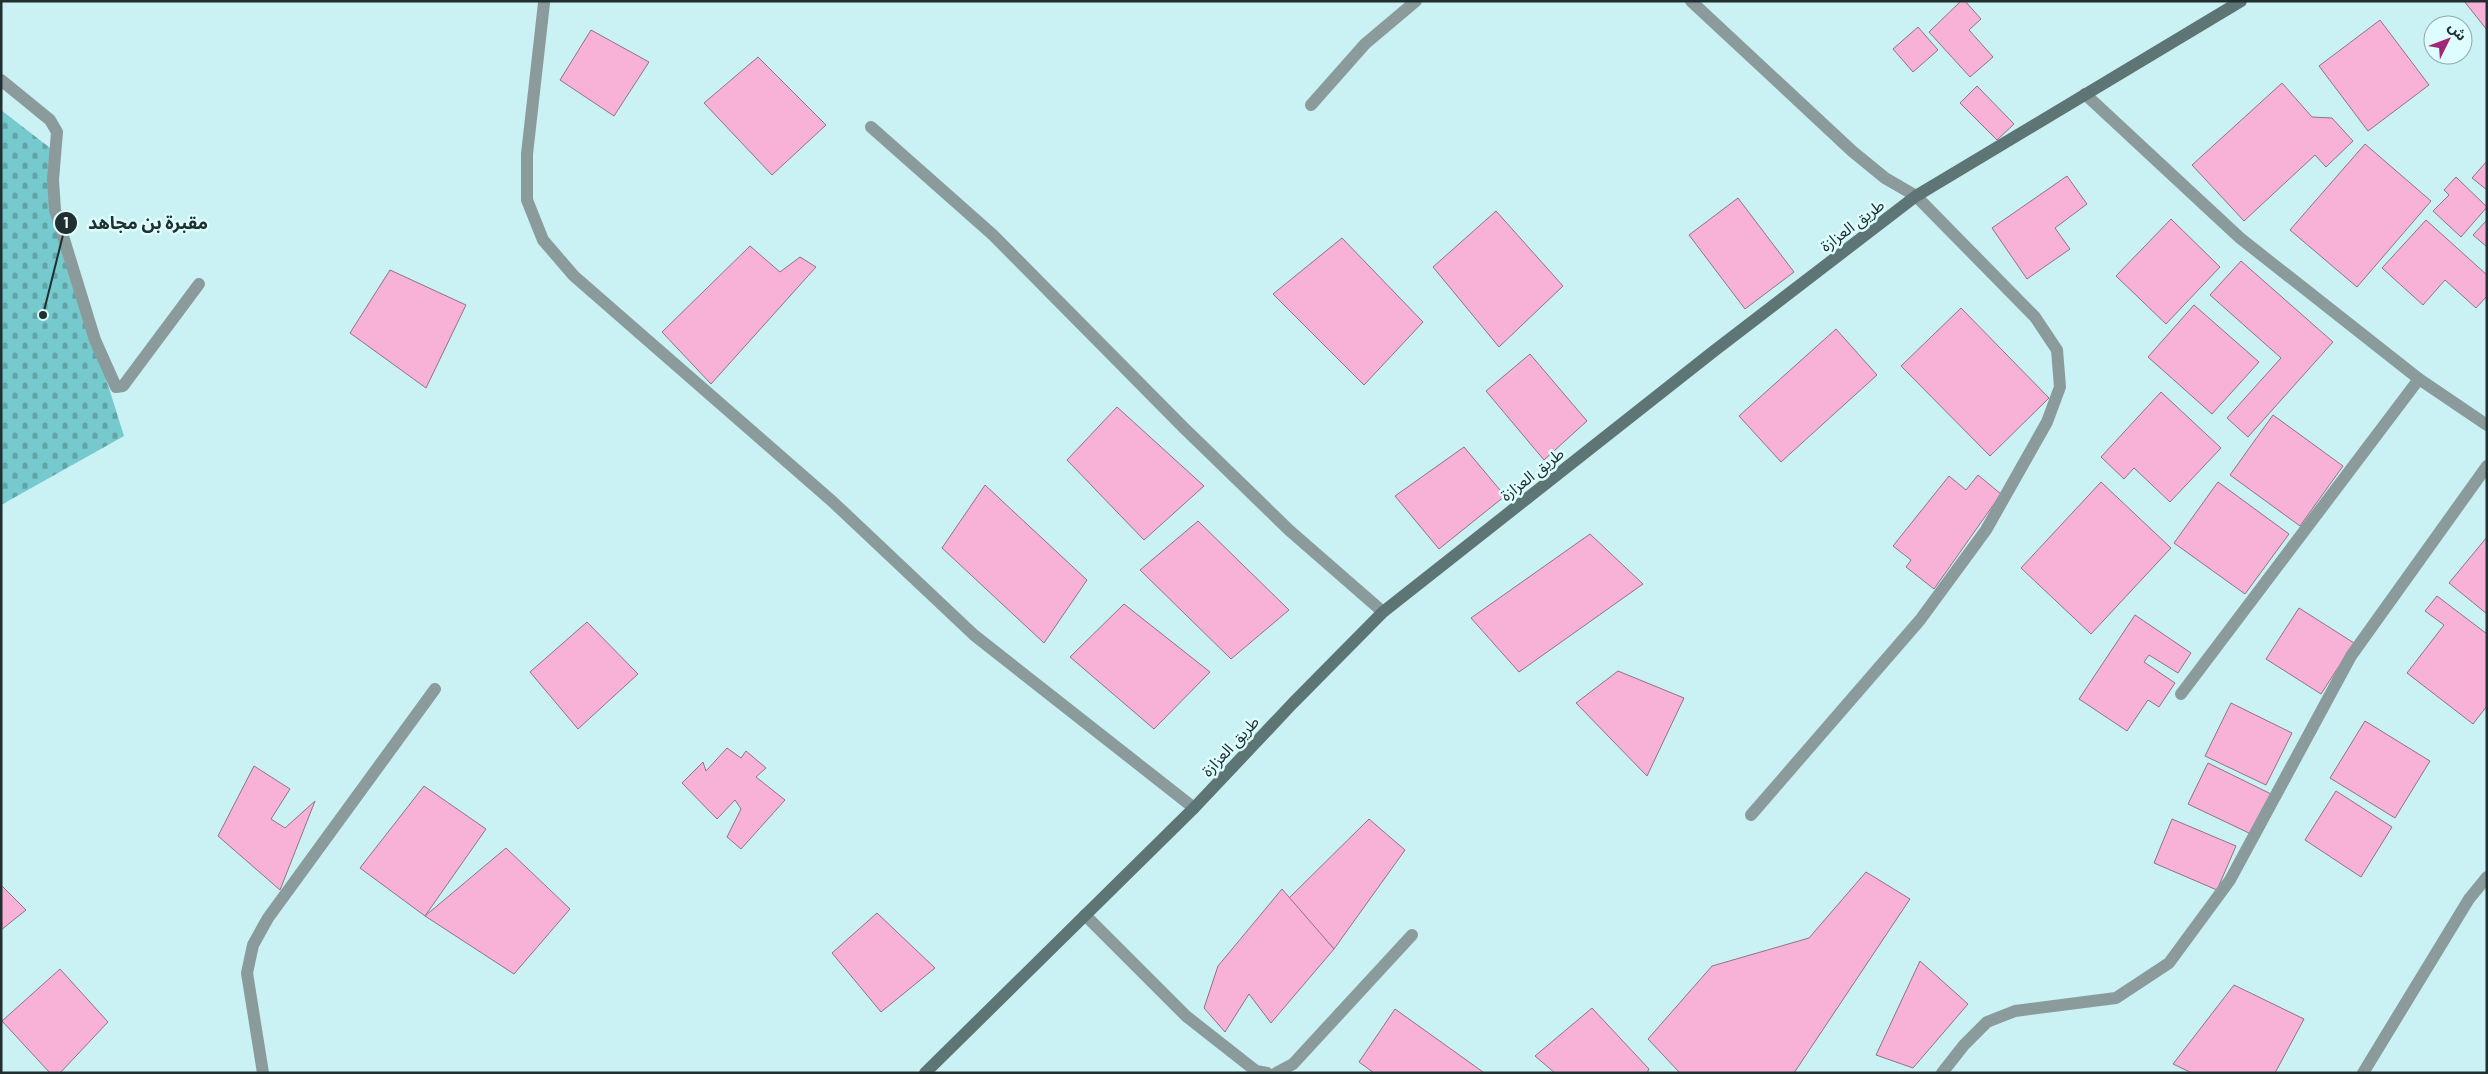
<svg xmlns="http://www.w3.org/2000/svg" width="2488" height="1074" viewBox="0 0 2488 1074" font-family="Barlow,'Noto Sans Arabic',sans-serif">
	<style>
		.cemetery { fill: url(#cemetery-stones) }
		.building { fill: #f8b1d7; stroke: #907482 }
		.lines { fill: none; stroke-linecap: round; stroke-linejoin: round }
		.street { stroke: #8b9b9b; stroke-width: 12 }
		.secondary { stroke: #5e7576; stroke-width: 12 }
		.labels { text-anchor: middle; stroke-width: 5; stroke-linejoin: round; paint-order: stroke }
		.street-label { font-size: 16px; fill: #202f2f; stroke: #defdfe }
		.leader { fill: none; stroke: #202f2f; stroke-width: 2 }
		.callout-dot { fill: #202f2f; stroke: #defdfe; stroke-width: 2 }
		.mark-label { font-size: 15px; text-anchor: middle; font-weight: bold; fill: #fff }
		.callout-label { font-size: 18px; text-anchor: middle; font-weight: bold; fill: #202f2f; stroke: #defdfe; stroke-width: 5; stroke-linejoin: round; paint-order: stroke }
	</style>
	<defs>
		<pattern id="cemetery-stones" width="16" height="16" patternUnits="userSpaceOnUse" patternTransform="scale(1.25)"><rect width="16" height="16" fill="#76c9cd"/><path d="M2 7V4a2 2 0 0 1 4 0v3zM10 15v-3a2 2 0 0 1 4 0v3z" fill="#60a4a7"/></pattern>
	</defs>
	<rect width="100%" height="100%" fill="#caf1f3"/>
	<!-- cemetery -->
	<polygon class="cemetery" points="1,110 54,151 48,194 124,436 1,505"/>
	<!-- building -->
	<g class="building">
		<polygon points="1961,1 1965,1 1981,19 1969,30 1993,57 1970,77 1929,32"/>
		<polygon points="2464,1 2487,1 2487,30"/>
		<polygon points="2380,20 2429,85 2368,131 2319,66"/>
		<polygon points="1918,27 1938,50 1913,72 1893,49"/>
		<polygon points="591,30 649,62 614,116 560,80"/>
		<polygon points="758,57 826,125 772,175 704,103"/>
		<polygon points="2282,83 2312,117 2332,118 2353,141 2326,167 2315,155 2244,221 2192,165"/>
		<polygon points="1977,86 2014,124 1997,140 1960,103"/>
		<polygon points="2365,144 2431,201 2357,287 2290,230"/>
		<polygon points="2487,161 2487,190 2472,178"/>
		<polygon points="2067,176 2087,204 2055,228 2070,249 2027,279 1992,228"/>
		<polygon points="2456,177 2487,207 2461,237 2433,211 2449,195 2444,190"/>
		<polygon points="1738,198 1794,272 1745,309 1689,235"/>
		<polygon points="1496,211 1563,286 1499,347 1433,267"/>
		<polygon points="2171,219 2220,267 2166,324 2116,276"/>
		<polygon points="2426,220 2487,275 2487,296 2476,308 2445,280 2423,305 2382,268"/>
		<polygon points="2487,220 2487,247 2473,235"/>
		<polygon points="1342,238 1423,322 1364,385 1273,294"/>
		<polygon points="750,246 780,272 800,257 816,267 711,384 662,332"/>
		<polygon points="2241,261 2333,342 2248,437 2227,418 2281,358 2210,295"/>
		<polygon points="390,270 466,305 426,388 350,333"/>
		<polygon points="2194,305 2259,362 2212,414 2148,357"/>
		<polygon points="1961,308 2049,398 1990,456 1901,366"/>
		<polygon points="1836,329 1877,375 1781,462 1739,416"/>
		<polygon points="1530,354 1587,421 1544,460 1486,391"/>
		<polygon points="2161,392 2221,448 2170,502 2134,468 2124,479 2101,457"/>
		<polygon points="1117,407 1204,486 1144,540 1067,460"/>
		<polygon points="2273,415 2343,466 2300,526 2230,475"/>
		<polygon points="1464,447 1505,496 1439,549 1395,496"/>
		<polygon points="1978,475 2001,494 1934,589 1906,567 1911,560 1893,546 1949,476 1966,490"/>
		<polygon points="2101,482 2171,548 2091,634 2021,568"/>
		<polygon points="2218,482 2289,534 2245,594 2174,543"/>
		<polygon points="985,485 1087,580 1044,643 942,548"/>
		<polygon points="1198,521 1289,610 1231,659 1140,570"/>
		<polygon points="1590,534 1643,584 1519,672 1471,618"/>
		<polygon points="2487,537 2487,614 2449,583"/>
		<polygon points="2437,596 2487,634 2487,706 2473,724 2407,673 2444,625 2425,611"/>
		<polygon points="1124,604 1210,672 1154,729 1070,657"/>
		<polygon points="2299,608 2354,643 2321,694 2266,659"/>
		<polygon points="2135,615 2191,653 2178,673 2149,655 2144,662 2175,683 2159,707 2148,700 2127,731 2079,699"/>
		<polygon points="587,622 638,674 578,729 530,672"/>
		<polygon points="1618,671 1684,698 1647,776 1576,703"/>
		<polygon points="2231,703 2292,733 2266,785 2205,756"/>
		<polygon points="2365,721 2430,761 2395,818 2330,778"/>
		<polygon points="727,748 741,758 746,751 766,768 756,777 785,800 741,849 727,837 741,809 735,800 717,819 682,783 703,762 706,771"/>
		<polygon points="2208,763 2271,794 2251,834 2188,804"/>
		<polygon points="254,766 290,789 271,819 285,828 315,801 280,890 218,836"/>
		<polygon points="424,786 486,829 425,916 360,868"/>
		<polygon points="2336,791 2392,827 2361,877 2305,840"/>
		<polygon points="1369,819 1405,850 1334,949 1288,899"/>
		<polygon points="2172,819 2236,846 2217,890 2154,863"/>
		<polygon points="506,848 570,909 514,974 425,916"/>
		<polygon points="1866,872 1910,899 1794,1073 1680,1073 1648,1039 1712,966 1809,938"/>
		<polygon points="1,885 26,910 1,930"/>
		<polygon points="1282,889 1334,949 1271,1023 1249,994 1225,1032 1204,1008 1218,966"/>
		<polygon points="877,913 935,968 881,1012 832,953"/>
		<polygon points="1920,961 1968,1004 1913,1068 1876,1055"/>
		<polygon points="60,969 108,1022 60,1073 50,1073 2,1021"/>
		<polygon points="2234,985 2304,1019 2275,1073 2192,1073 2173,1064"/>
		<polygon points="1592,1008 1649,1069 1647,1073 1555,1073 1535,1056"/>
		<polygon points="1395,1009 1483,1072 1482,1073 1374,1073 1359,1062"/>
	</g>
	<g class="lines">
		<!-- street -->
		<g class="street">
			<polyline points="1691,1 1852,151 1885,178 1916,196 2035,317 2057,350 2060,387 2047,422 1986,530 1920,620 1751,815"/>
			<polyline points="544,3 527,154 527,200 543,240 574,276 833,502 974,635 1194,808"/>
			<polyline points="1,80 50,120 57,132 53,180 55,210 95,340 116,387 123,386 199,284"/>
			<polyline points="2085,94 2240,238 2419,379 2487,425"/>
			<polyline points="1311,105 1365,44 1416,1"/>
			<polyline points="871,127 993,235 1184,428 1289,530 1383,612"/>
			<polyline points="2181,694 2419,379"/>
			<polyline points="1085,915 1186,1016 1256,1071 1267,1073"/>
			<polyline points="263,1073 247,973 253,945 268,918 435,689"/>
			<polyline points="1276,1073 1293,1064 1412,935"/>
			<polyline points="1942,1073 1964,1045 1987,1022 2015,1011 2116,998 2169,963 2230,880 2351,656 2487,466"/>
			<polyline points="2363,1073 2469,899 2487,877"/>
		</g>
		<!-- secondary -->
		<polyline class="secondary" points="925,1073 1194,808 1293,703 1383,612 1714,351 1916,196 2241,1"/>
	</g>
	<g class="labels">
		<!-- street labels -->
		<g class="street-label">
			<text transform="translate(1852 225) rotate(-37)" y="6">طريق العزازة</text>
			<text transform="translate(1532 474) rotate(-38)" y="6">طريق العزازة</text>
			<text transform="translate(1230 746) rotate(-47)" y="6">طريق العزازة</text>
		</g>
	</g>
	<!-- callouts -->
	<path class="leader" d="M43 315L66 223"/>
	<g class="callout-dot">
		<circle cx="43" cy="315" r="5"/>
		<circle cx="66" cy="223" r="12"/>
	</g>
	<g class="mark-label">
		<text x="66" y="228">1</text>
	</g>
	<g class="callout-label">
		<text x="148" y="229">مقبرة بن مجاهد</text>
	</g>
	<!-- border -->
	<rect width="2488" height="1074" fill="none" stroke="#202f2f" stroke-width="5"/>
	<!-- north arrow -->
	<g transform="translate(2448 40) rotate(48)"><circle r="24" fill="#defdfe" stroke="#92abab"/>
	<path d="M0-4L9 19L0 12L-9 19Z" fill="#a42678"/>
	<text y="-8" font-size="14" font-weight="bold" text-anchor="middle" fill="#202f2f">ش</text>
	</g>
</svg>
